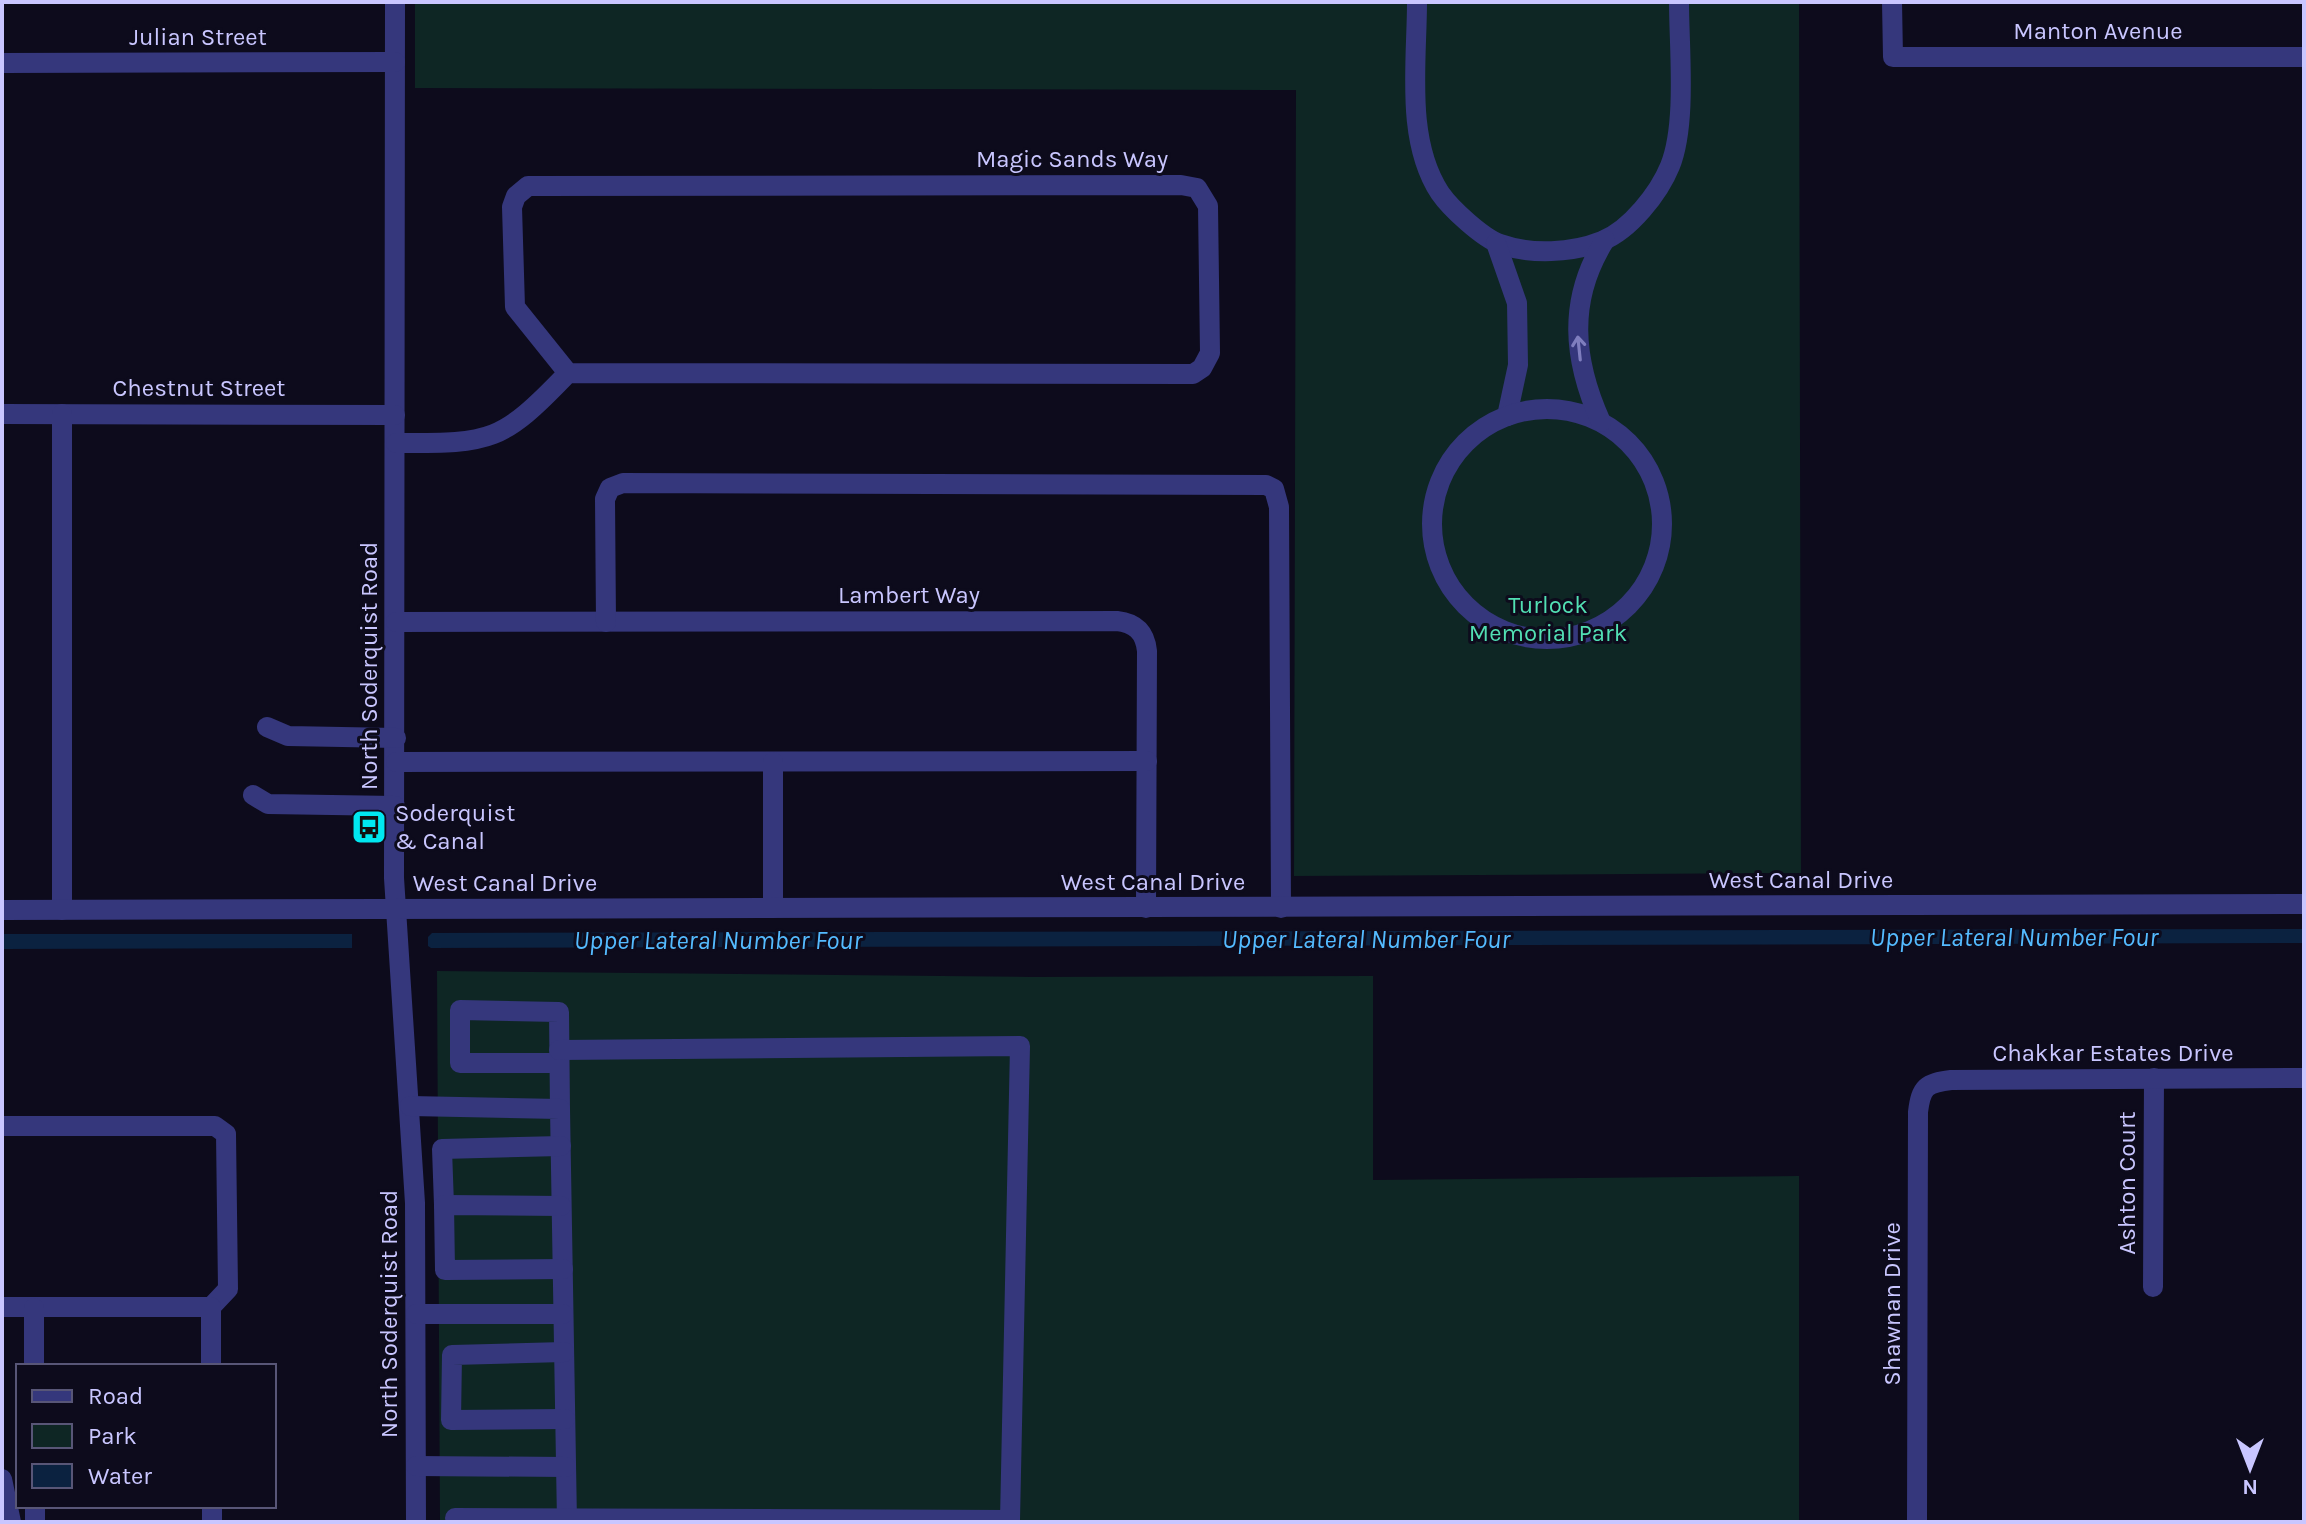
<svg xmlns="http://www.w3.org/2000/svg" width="2306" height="1524" viewBox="0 0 2306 1524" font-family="Karla,sans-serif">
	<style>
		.green { fill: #0e2624 }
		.water { fill: #0b2240 }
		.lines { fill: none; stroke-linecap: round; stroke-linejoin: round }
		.minor { stroke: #35377c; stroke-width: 20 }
		.oneway { stroke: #7f7ebe }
		.labels { text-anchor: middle; stroke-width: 6; stroke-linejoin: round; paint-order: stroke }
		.street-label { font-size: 24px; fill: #c9c6ff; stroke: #0d0b1c }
		.park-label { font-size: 24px; fill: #52dfb3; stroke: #0d0b1c }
		.poi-label { font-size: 24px; fill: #c9c6ff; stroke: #0d0b1c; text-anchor: start }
		.water-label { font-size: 26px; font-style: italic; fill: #54bbff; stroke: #0d0b1c }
	</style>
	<rect width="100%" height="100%" fill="#0d0b1c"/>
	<!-- green -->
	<g class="green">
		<polygon points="415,2 1799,2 1801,873 1294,876 1296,90 415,88"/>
		<polygon points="437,971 1031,977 1373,976 1373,1180 1799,1176 1799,1522 440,1522"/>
	</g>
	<!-- water -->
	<g class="water">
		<polygon points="2304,929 2304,943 431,948 428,946 428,937 432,933"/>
		<polygon points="2,934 352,934 352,948 2,949"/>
	</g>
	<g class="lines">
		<!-- minor -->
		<g class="minor">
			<polyline points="395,2 394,878 415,1203 416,1522"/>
			<path d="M 1417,2 C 1417,62 1405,140 1440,193 C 1451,209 1483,238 1500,244 C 1531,255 1572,253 1602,241 C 1630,230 1659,193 1670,166 C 1687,124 1679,48 1679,2"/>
			<polyline points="1892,2 1893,57 2304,57"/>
			<polyline points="2,63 395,62"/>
			<polyline points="1496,243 1517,303 1518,365 1507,416"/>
			<circle cx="1547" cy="524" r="115"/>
			<polyline points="2,414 395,415"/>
			<polyline points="62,414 62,910"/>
			<path d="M 1601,422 C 1573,360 1567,300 1605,240"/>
			<path d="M 396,443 C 491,443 500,444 568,373 L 1193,374 L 1202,368 L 1210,353 L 1208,206 L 1197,188 L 1181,185 L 528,186 L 516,196 L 512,207 L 515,307 L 568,373"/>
			<path d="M 396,622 L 1117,621 C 1135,623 1145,632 1147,651 L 1146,908"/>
			<polyline points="606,622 605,499 610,488 623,483 1266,485 1274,489 1279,507 1281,908"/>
			<polyline points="267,727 288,736 396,738"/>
			<polyline points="396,762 1147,761"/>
			<polyline points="773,762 773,908"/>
			<polyline points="253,795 268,804 395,806"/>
			<polyline points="2,910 2304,904"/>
			<polyline points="559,1063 460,1063 460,1010 559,1012 560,1109"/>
			<polyline points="410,1106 560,1109 567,1522"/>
			<polyline points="2,1126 215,1126 226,1134 228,1289 211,1307"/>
			<polyline points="444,1205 442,1149 561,1146"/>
			<polyline points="561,1206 444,1205 445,1270 563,1269"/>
			<polyline points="2153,1287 2154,1078"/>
			<polyline points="2,1307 211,1307 211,1366"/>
			<polyline points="34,1308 34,1366"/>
			<polyline points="416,1314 563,1314"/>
			<polyline points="564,1352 452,1355 451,1420 565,1419"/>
			<polyline points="416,1466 566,1467"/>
			<polyline points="2,1479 11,1522"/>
			<polyline points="35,1506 35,1522"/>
			<polyline points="212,1506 212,1522"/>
			<polyline points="455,1518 1010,1520 1020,1046 559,1050"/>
			<path d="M 1917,1522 L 1918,1112 C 1921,1087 1926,1083 1951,1080 L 2304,1078"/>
		</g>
	</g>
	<!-- one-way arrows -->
	<defs><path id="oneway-shaft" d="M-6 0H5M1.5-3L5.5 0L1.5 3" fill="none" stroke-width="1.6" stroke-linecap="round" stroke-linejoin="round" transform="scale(2)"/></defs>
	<use class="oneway" href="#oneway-shaft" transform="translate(1579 348) rotate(-96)"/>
	<!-- icons -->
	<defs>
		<symbol id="bus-square" viewBox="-11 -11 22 22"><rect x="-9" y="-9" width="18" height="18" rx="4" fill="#00e8f1" stroke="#0d0b1c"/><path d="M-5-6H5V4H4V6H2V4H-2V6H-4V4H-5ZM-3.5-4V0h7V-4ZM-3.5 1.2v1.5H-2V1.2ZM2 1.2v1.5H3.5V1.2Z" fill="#111"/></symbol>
	</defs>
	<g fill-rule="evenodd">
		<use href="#bus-square" x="349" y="807" width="40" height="40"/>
	</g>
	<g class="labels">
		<!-- street labels -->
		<g class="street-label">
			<text x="2098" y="39">Manton Avenue</text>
			<text x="198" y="45">Julian Street</text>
			<text x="1072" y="167">Magic Sands Way</text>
			<text x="199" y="396">Chestnut Street</text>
			<text x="909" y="603">Lambert Way</text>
			<text transform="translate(369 666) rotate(-90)" y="8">North Soderquist Road</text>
			<text x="1801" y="888">West Canal Drive</text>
			<text x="1153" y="890">West Canal Drive</text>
			<text x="505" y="891">West Canal Drive</text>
			<text x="2113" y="1061">Chakkar Estates Drive</text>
			<text transform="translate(2127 1183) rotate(-90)" y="8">Ashton Court</text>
			<text transform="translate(1892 1304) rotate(-90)" y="8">Shawnan Drive</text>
			<text transform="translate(389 1314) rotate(-90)" y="8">North Soderquist Road</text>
		</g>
		<!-- park labels -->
		<g class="park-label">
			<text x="1548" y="613">Turlock<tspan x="1548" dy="28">Memorial Park</tspan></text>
		</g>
		<!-- poi labels -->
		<g class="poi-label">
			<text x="395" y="821">Soderquist<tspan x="395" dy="28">&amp; Canal</tspan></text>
		</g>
		<!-- water labels -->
		<g class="water-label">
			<text x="2014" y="946">Upper Lateral Number Four</text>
			<text x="1366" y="948">Upper Lateral Number Four</text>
			<text x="718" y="949">Upper Lateral Number Four</text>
		</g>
	</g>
	<!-- border -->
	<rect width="2306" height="1524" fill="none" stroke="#c9c6ff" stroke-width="8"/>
	<!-- legend -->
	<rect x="16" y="1364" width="260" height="144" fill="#0d0b1c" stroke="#585677" stroke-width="2"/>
	<rect x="32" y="1390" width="40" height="12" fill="#35377c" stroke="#585677" stroke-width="2"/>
	<text x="88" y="1404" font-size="24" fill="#c9c6ff">Road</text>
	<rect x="32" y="1424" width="40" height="24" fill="#0e2624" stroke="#585677" stroke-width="2"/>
	<text x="88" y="1444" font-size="24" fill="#c9c6ff">Park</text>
	<rect x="32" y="1464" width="40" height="24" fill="#0b2240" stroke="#585677" stroke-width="2"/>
	<text x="88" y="1484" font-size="24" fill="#c9c6ff">Water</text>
	<!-- north arrow -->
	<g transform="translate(2250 1468) rotate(180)" stroke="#0d0b1c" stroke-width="6" paint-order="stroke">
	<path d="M0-6L14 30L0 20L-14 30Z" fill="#c9c6ff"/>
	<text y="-12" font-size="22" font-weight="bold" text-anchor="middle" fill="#c9c6ff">N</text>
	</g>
</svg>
